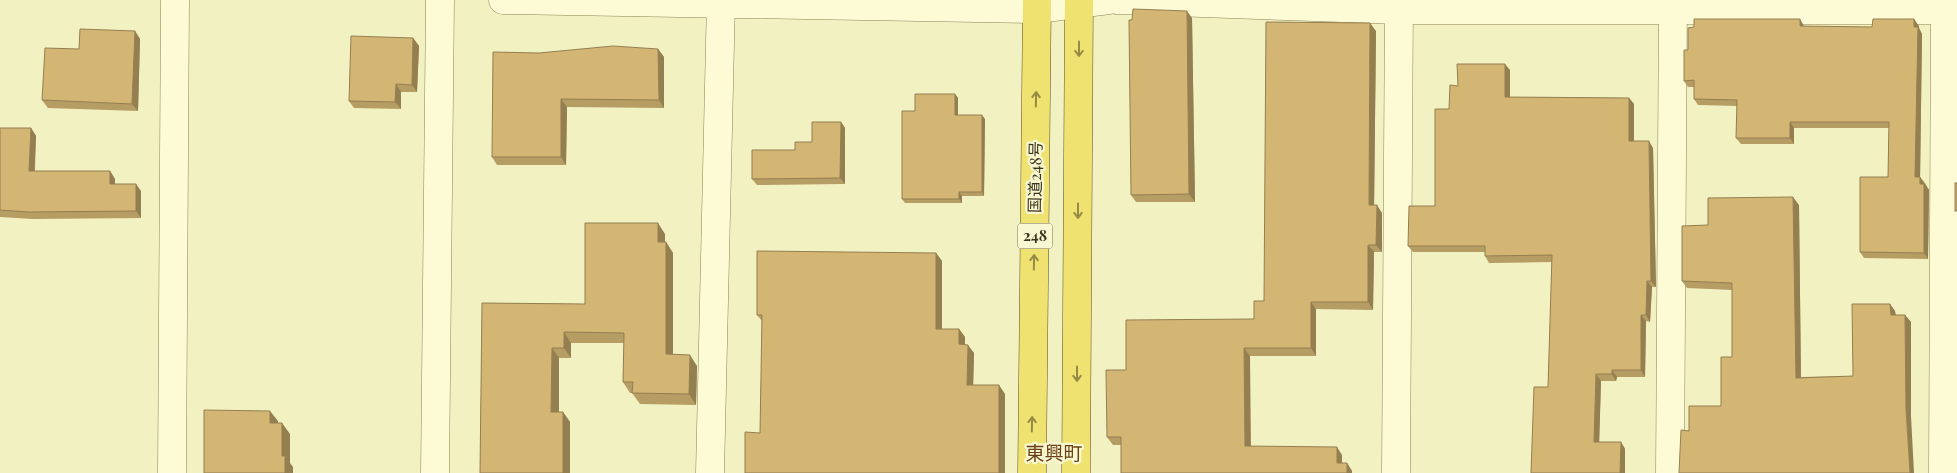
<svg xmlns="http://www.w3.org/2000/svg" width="1957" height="473" viewBox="0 0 1957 473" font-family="'Playfair Display','Noto Sans JP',serif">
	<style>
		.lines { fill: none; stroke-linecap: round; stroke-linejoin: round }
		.minor-casing { stroke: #8d8357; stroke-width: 29 }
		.tertiary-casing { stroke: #8d8357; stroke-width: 29 }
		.trunk-casing { stroke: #5a4e2b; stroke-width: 29 }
		.minor { stroke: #fcfbd5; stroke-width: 28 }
		.tertiary { stroke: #fcfbd5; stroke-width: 28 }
		.trunk { stroke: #f0e270; stroke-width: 28 }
		.wall { fill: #b59d64 }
		.shaded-wall { fill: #947f51 }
		.building { fill: #d3b674; stroke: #947f51 }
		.oneway { stroke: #968b46 }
		.labels { text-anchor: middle; stroke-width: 4.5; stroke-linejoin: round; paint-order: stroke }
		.shield { fill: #f8f8d2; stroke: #746f53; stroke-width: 1 }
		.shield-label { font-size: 15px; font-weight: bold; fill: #3b341c }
		.street-label { font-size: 16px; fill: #3b341c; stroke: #f8f8d2 }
		.quarter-label { font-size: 19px; fill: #6c4118; stroke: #f8f8d2 }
	</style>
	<rect width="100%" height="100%" fill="#f2f1c1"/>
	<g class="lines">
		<defs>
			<g id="minor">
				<polyline points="1117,0 1399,10 1957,10"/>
				<polyline points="1037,9 1109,0"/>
				<polyline points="172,473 175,0"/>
				<polyline points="435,473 440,0"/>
				<polyline points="710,473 721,0"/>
				<polyline points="1396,473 1399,0"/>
				<polyline points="1670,473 1673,0"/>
				<polyline points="1943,473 1945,0"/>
			</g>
			<polyline id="tertiary" points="503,0 1037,9"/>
			<g id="trunk">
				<polyline points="1032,473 1037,0"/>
				<polyline points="1076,473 1079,0"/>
			</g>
		</defs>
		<!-- minor casing -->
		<use href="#minor" class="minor-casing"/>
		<!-- tertiary casing -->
		<use href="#tertiary" class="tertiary-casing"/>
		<!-- trunk casing -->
		<use href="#trunk" class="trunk-casing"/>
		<!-- minor -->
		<use href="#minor" class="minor"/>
		<!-- tertiary -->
		<use href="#tertiary" class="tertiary"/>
		<!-- trunk -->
		<use href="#trunk" class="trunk"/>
	</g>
	<!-- wall -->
	<g class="wall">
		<polygon points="1192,18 1195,202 1136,202 1131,195"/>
		<polygon points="1804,26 1872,27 1919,26 1919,28 1922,34 1920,177 1925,183 1929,190 1928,259 1864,258 1860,252 1888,177 1889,128 1794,128 1794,144 1741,144 1736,138 1737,106 1698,105 1694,99 1694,87 1688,87 1684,81 1688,50"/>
		<polygon points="135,31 140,39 138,111 48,108 42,100 79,49"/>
		<polygon points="1376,31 1374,205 1382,213 1382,252 1374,252 1373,310 1316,309 1316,356 1250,356 1250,446 1342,455 1342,463 1347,463 1352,471 1352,473 1121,473 1121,445 1113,445 1107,437 1126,370 1254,319 1264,301"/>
		<polygon points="413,38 419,46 417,92 401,92 401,109 354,108 349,101"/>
		<polygon points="658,49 664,57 664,108 567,107 566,165 497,165 492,157 539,53"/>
		<polygon points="1510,70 1510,97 1629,98 1634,104 1634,141 1653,148 1656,287 1652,287 1650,322 1646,321 1645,377 1617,377 1616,381 1601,381 1599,442 1621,442 1625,449 1625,473 1531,473 1548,387 1552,262 1489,263 1485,256 1485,252 1413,252 1408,246 1435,206 1449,109 1458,86"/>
		<polygon points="955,94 958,98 958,115 985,119 984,196 962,196 962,203 905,203 902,199 915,111"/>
		<polygon points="841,122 845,128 845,184 757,185 752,179 795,150 812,142"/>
		<polygon points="0,128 31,128 36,136 35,171 110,171 115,179 115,184 141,191 141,218 33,219 0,217"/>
		<polygon points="1799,205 1801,377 1853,376 1890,304 1895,311 1896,315 1905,315 1911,322 1911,416 1689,431 1721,406 1732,357 1732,290 1687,288 1682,281 1708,225"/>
		<polygon points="665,234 665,242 666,242 673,253 673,355 697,366 696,405 640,404 632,393 630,393 623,382 624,343 571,343 571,358 559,358 559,412 563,412 570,422 570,473 480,473 482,303 585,304"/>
		<polygon points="936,253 942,261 942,329 959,329 965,337 965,345 974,353 973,385 1005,394 760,433 762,321 757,315"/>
	</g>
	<!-- shaded-wall -->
	<g class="shaded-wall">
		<polygon points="1187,11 1192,18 1195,202 1189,194"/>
		<polygon points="1800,19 1804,26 1804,32 1800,26"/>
		<polygon points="1914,19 1919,26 1919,28 1922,34 1920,183 1915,177"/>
		<polygon points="1370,23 1376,31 1374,213 1369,205"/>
		<polygon points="135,31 140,39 138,111 132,104"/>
		<polygon points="413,38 419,46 417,92 412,85"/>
		<polygon points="658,49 664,57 664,108 659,100"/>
		<polygon points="1505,64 1510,70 1510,104 1505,97"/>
		<polygon points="396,84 401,92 401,109 395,102"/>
		<polygon points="955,94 958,98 958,119 955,115"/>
		<polygon points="1629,98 1634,104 1634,148 1629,141"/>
		<polygon points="561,99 567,107 566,165 561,157"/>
		<polygon points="982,115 985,119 984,196 982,192"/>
		<polygon points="841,122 845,128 845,184 840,178"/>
		<polygon points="1790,122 1794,128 1794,144 1790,138"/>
		<polygon points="31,128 36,136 34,178 29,171"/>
		<polygon points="1649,141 1653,148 1656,287 1651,281"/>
		<polygon points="110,171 115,179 115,191 110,184"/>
		<polygon points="1920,177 1929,190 1928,259 1924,253"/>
		<polygon points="136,184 141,191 141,218 136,211"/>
		<polygon points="959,192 962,196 962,203 959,199"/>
		<polygon points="1793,197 1799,205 1801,385 1796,378"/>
		<polygon points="1377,205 1382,213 1382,252 1376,245"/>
		<polygon points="658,223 665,234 665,253 658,242"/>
		<polygon points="666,242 673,253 673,365 666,354"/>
		<polygon points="1368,245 1374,252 1373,310 1368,302"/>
		<polygon points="936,253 942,261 942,337 936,329"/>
		<polygon points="1647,281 1652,287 1650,322 1646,315"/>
		<polygon points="1311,302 1316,309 1316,356 1311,348"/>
		<polygon points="1890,304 1895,311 1896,322 1891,315"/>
		<polygon points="1641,315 1646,321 1645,377 1641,370"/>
		<polygon points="1905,315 1911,322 1911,416 1914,473 1910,473 1906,409"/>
		<polygon points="959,329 965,337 965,353 959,344"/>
		<polygon points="564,332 571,343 571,358 564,348"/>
		<polygon points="968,345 974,353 973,393 967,385"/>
		<polygon points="552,348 559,358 559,422 551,412"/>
		<polygon points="1244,348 1250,356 1251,454 1245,446"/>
		<polygon points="690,355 697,366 696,405 689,394"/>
		<polygon points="1612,370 1617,377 1616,381 1612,374"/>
		<polygon points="1596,374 1601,381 1599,449 1594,442"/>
		<polygon points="999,385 1005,394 1005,473 999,473"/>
		<polygon points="270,411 278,421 277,434 270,423"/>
		<polygon points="563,412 570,422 570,473 563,473"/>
		<polygon points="282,423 290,434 290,463 293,467 293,473 285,473 282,456"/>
		<polygon points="1621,442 1625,449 1625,473 1620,473"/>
		<polygon points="1337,447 1342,455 1342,471 1337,463"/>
		<polygon points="1347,463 1352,471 1352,473 1347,473"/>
	</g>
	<!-- building -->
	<g class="building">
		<polygon points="1133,9 1187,11 1189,194 1131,195 1129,20 1132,20"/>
		<polygon points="1694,19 1800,19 1800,26 1872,27 1873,19 1914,19 1914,27 1918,27 1915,177 1920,177 1920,184 1924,184 1924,253 1860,252 1860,177 1888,177 1889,122 1790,122 1790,138 1736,138 1737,100 1694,99 1694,80 1684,81 1684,50 1688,50 1688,28 1694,27"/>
		<polygon points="1266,22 1370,23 1369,205 1377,205 1376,245 1368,245 1368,302 1311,302 1311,348 1244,348 1245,446 1337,447 1337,463 1347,463 1347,473 1121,473 1121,437 1107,437 1106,370 1126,370 1126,320 1254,319 1254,301 1264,301"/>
		<polygon points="80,29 135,31 132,104 42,100 45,48 79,49"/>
		<polygon points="351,36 413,38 412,85 396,84 395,102 349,101"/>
		<polygon points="613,46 658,49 659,100 561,99 561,157 492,157 493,52 539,53"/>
		<polygon points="1457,64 1505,64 1505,97 1629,98 1629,141 1649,141 1651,281 1647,281 1646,315 1641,315 1641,370 1612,370 1612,374 1596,374 1594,442 1621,442 1620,473 1531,473 1534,387 1548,387 1552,255 1485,256 1485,246 1408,246 1409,206 1435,206 1435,109 1449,109 1450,85 1458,86"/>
		<polygon points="915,94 955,94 955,115 982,115 982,192 959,192 959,199 902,199 902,111 915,111"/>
		<polygon points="812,122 841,122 840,178 752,179 752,150 795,150 795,142 812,142"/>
		<polygon points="0,128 31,128 29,171 110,171 110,184 136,184 136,211 28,212 0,210"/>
		<rect x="1955" y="183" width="2" height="28"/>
		<polygon points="1793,197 1796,378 1853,376 1852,304 1890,304 1891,315 1905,315 1906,409 1910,473 1679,473 1681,430 1689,431 1689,406 1721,406 1721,357 1732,357 1732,283 1682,281 1682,226 1708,225 1708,198"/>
		<polygon points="585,223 658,223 658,242 666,242 666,354 690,355 689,394 632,393 633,382 623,382 624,333 564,332 564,348 552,348 551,412 563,412 563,473 480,473 482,303 585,304"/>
		<polygon points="757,251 936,253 936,329 959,329 959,344 968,345 967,385 999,385 999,473 745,473 745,432 760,433 762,315 757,315"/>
		<polygon points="204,410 270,411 270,423 282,423 282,456 285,456 285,473 204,473"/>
	</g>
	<!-- one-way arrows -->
	<defs><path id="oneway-shaft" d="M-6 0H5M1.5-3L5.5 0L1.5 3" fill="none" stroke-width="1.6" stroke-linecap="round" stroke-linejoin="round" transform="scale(1.25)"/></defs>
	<g class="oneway">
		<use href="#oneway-shaft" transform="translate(1079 49) rotate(90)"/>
		<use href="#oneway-shaft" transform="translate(1036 99) rotate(-89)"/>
		<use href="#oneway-shaft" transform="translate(1078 211) rotate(90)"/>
		<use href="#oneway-shaft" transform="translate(1034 262) rotate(-89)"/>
		<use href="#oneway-shaft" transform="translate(1077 374) rotate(90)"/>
		<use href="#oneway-shaft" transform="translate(1032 424) rotate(-89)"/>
	</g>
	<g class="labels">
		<!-- shield labels -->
		<rect class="shield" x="1017.5" y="223.5" width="35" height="25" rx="4"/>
		<g class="shield-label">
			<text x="1035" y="241">248</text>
		</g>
		<!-- street labels -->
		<g class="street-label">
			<text transform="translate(1035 177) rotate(-89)" y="6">国道248号</text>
		</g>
		<!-- quarter labels -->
		<g class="quarter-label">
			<text x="1054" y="460">東興町</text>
		</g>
	</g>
</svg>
